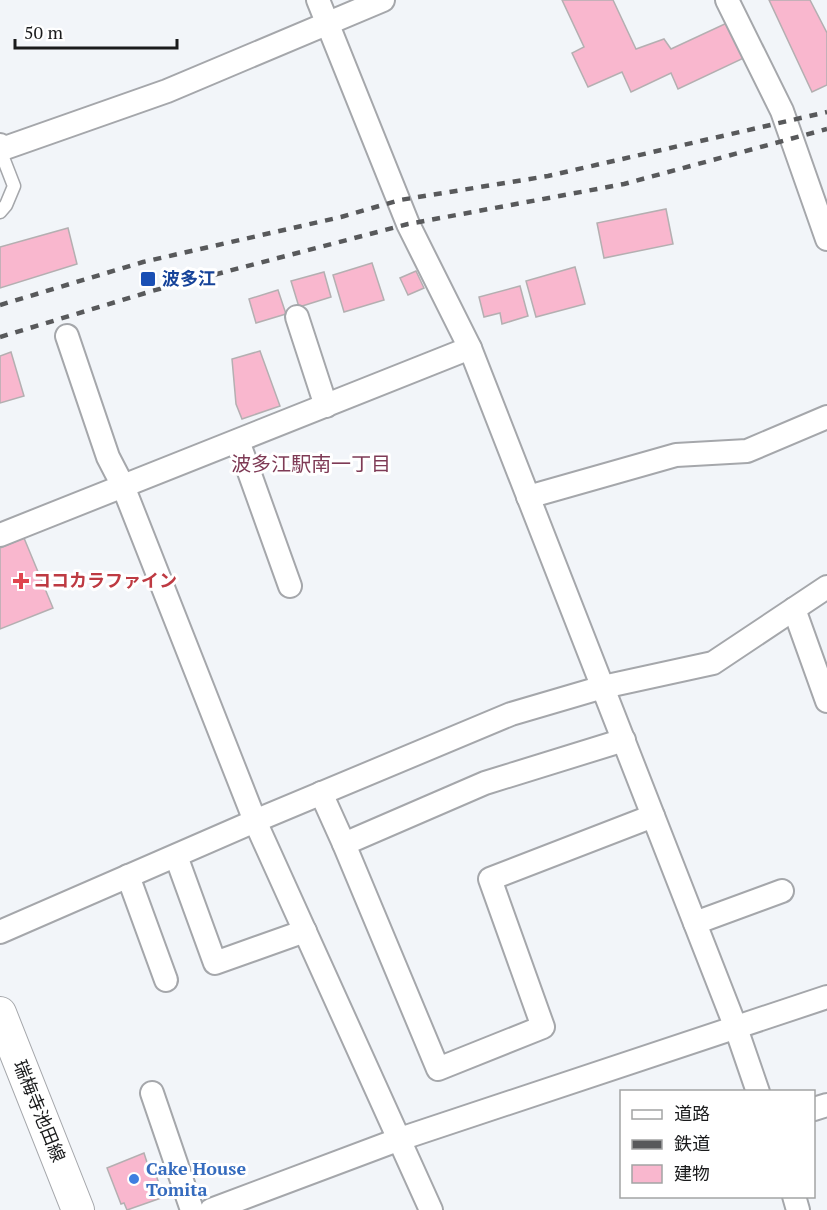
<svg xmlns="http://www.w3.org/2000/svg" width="827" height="1210" viewBox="0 0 827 1210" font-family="'PT Serif','Noto Sans JP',serif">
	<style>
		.building { fill: #f9b7ce; stroke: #b4afb1; stroke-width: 1.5 }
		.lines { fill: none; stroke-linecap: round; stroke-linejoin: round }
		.service-casing { stroke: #a5a7ab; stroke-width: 15 }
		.minor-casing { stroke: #a5a7ab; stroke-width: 26 }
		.secondary-casing { stroke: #a5a7ab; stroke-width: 34 }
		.service { stroke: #fff; stroke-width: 12 }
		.minor { stroke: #fff; stroke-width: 22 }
		.secondary { stroke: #fff; stroke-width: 32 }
		.rail { stroke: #58595b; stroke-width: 4.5; stroke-dasharray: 8 8; stroke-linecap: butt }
		.transit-dot { fill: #1a4fb4; stroke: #fff; stroke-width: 2 }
		.health-dot { fill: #e0444e; stroke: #fff; stroke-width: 2 }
		.shop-dot { fill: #3f7fe0; stroke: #fff; stroke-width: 2 }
		.labels { text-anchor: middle; stroke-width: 6; stroke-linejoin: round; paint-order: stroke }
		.transit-label { font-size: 18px; font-weight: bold; fill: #164399; stroke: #fff; text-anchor: start }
		.health-label { font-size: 18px; font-weight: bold; fill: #be3a42; stroke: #fff; text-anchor: start }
		.street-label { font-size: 18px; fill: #1a1b1c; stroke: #fff }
		.shop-label { font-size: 18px; font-weight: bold; fill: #366cbe; stroke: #fff; text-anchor: start }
		.neighbourhood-label { font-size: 20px; fill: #7e3a55; stroke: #fff }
	</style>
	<rect width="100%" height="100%" fill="#f2f5f9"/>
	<!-- building -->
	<g class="building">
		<polygon points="562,0 613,0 636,49 664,39 671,49 729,22 746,57 678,89 671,73 631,92 622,72 588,87 572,53 584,47"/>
		<polygon points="769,0 810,0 827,33 827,85 812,92"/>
		<polygon points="666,209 673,244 604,258 597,223"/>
		<polygon points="68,228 77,264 0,288 0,247"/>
		<polygon points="372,263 384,300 344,312 333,275"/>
		<polygon points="575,267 585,304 536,317 526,281"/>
		<polygon points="416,271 424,288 408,295 400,278"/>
		<polygon points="324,272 331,297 299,307 291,281"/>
		<polygon points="520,286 528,316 502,324 500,313 484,317 479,297"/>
		<polygon points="278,290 286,314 256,323 249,299"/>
		<polygon points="260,351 280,406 242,419 236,404 232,359"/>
		<polygon points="11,352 24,396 0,403 0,356"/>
		<polygon points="24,538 53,608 0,629 0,548"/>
		<polygon points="144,1153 150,1172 154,1170 160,1186 157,1191 161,1198 127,1210 124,1203 121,1204 107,1168"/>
	</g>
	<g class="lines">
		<defs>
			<polyline id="service" points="0,150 14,186 6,205 0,212"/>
			<g id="minor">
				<polyline points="318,0 408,224 470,348 736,1028 758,1092"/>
				<polyline points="727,0 782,111 827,239"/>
				<polyline points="0,145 2,149 167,91 383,0"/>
				<polyline points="297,317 326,406"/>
				<polyline points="67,336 108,457 123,486 255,821 431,1210"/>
				<polyline points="238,441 290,586"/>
				<polyline points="528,497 676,455 747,451 827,417"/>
				<polyline points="0,535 470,348"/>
				<polyline points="794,609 827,701"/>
				<polyline points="321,793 344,844 485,783 624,740"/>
				<polyline points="344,844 438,1069 543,1027 490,879 653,816"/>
				<polyline points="176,856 215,963 305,931"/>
				<polyline points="128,876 166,980"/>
				<polyline points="695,923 782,891"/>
				<polyline points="0,932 255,821 511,714 603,687 713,663 827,587"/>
				<polyline points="152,1093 192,1210"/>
				<polyline points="814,1109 827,1105"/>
				<polyline points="794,1196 798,1210"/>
				<polyline points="211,1210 400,1139 827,997"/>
			</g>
			<polyline id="secondary" points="0,1013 78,1210"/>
		</defs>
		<!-- service casing -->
		<use href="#service" class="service-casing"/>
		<!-- minor casing -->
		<use href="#minor" class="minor-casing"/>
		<!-- secondary casing -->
		<use href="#secondary" class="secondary-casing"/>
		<!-- service -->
		<use href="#service" class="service"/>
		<!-- minor -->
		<use href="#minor" class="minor"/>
		<!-- secondary -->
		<use href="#secondary" class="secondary"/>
		<!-- rail -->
		<g class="rail">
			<polyline points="0,305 143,262 341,217 400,200 548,176 827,112"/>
			<polyline points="0,337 152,291 408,224 624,184 827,129"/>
		</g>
	</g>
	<!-- markers -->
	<rect class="transit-dot" x="140" y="271" width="16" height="16" rx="3"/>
	<path class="health-dot" d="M18 572h6v6h6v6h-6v6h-6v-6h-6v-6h6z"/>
	<circle class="shop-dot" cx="134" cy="1179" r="6"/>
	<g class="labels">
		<!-- transit labels -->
		<g class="transit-label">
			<text x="162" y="285">波多江</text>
		</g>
		<!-- health labels -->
		<g class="health-label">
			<text x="33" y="587">ココカラファイン</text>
		</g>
		<!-- street labels -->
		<g class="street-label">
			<text transform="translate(39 1111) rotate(68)" y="6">瑞梅寺池田線</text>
		</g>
		<!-- shop labels -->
		<g class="shop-label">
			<text x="146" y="1175">Cake House<tspan x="146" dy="21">Tomita</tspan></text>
		</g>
		<!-- neighbourhood labels -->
		<g class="neighbourhood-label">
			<text x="311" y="471">波多江駅南一丁目</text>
		</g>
	</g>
	<!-- legend -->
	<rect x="620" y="1090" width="195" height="108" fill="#ffffff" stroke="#a3a4a4" stroke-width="1.5"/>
	<rect x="632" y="1110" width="30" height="9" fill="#ffffff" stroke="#a3a4a4" stroke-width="1.5"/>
	<text x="674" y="1120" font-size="18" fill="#1a1b1c">道路</text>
	<rect x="632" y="1140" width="30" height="9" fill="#58595b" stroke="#a3a4a4" stroke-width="1.5"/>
	<text x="674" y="1150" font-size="18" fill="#1a1b1c">鉄道</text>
	<rect x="632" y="1165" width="30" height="18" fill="#f9b7ce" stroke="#a3a4a4" stroke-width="1.5"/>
	<text x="674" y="1180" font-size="18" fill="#1a1b1c">建物</text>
	<!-- scale -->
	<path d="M15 39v9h162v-9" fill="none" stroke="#1a1b1c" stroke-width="3"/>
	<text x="24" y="39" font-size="18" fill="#1a1b1c" stroke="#ffffff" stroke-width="4.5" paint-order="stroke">50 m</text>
</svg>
